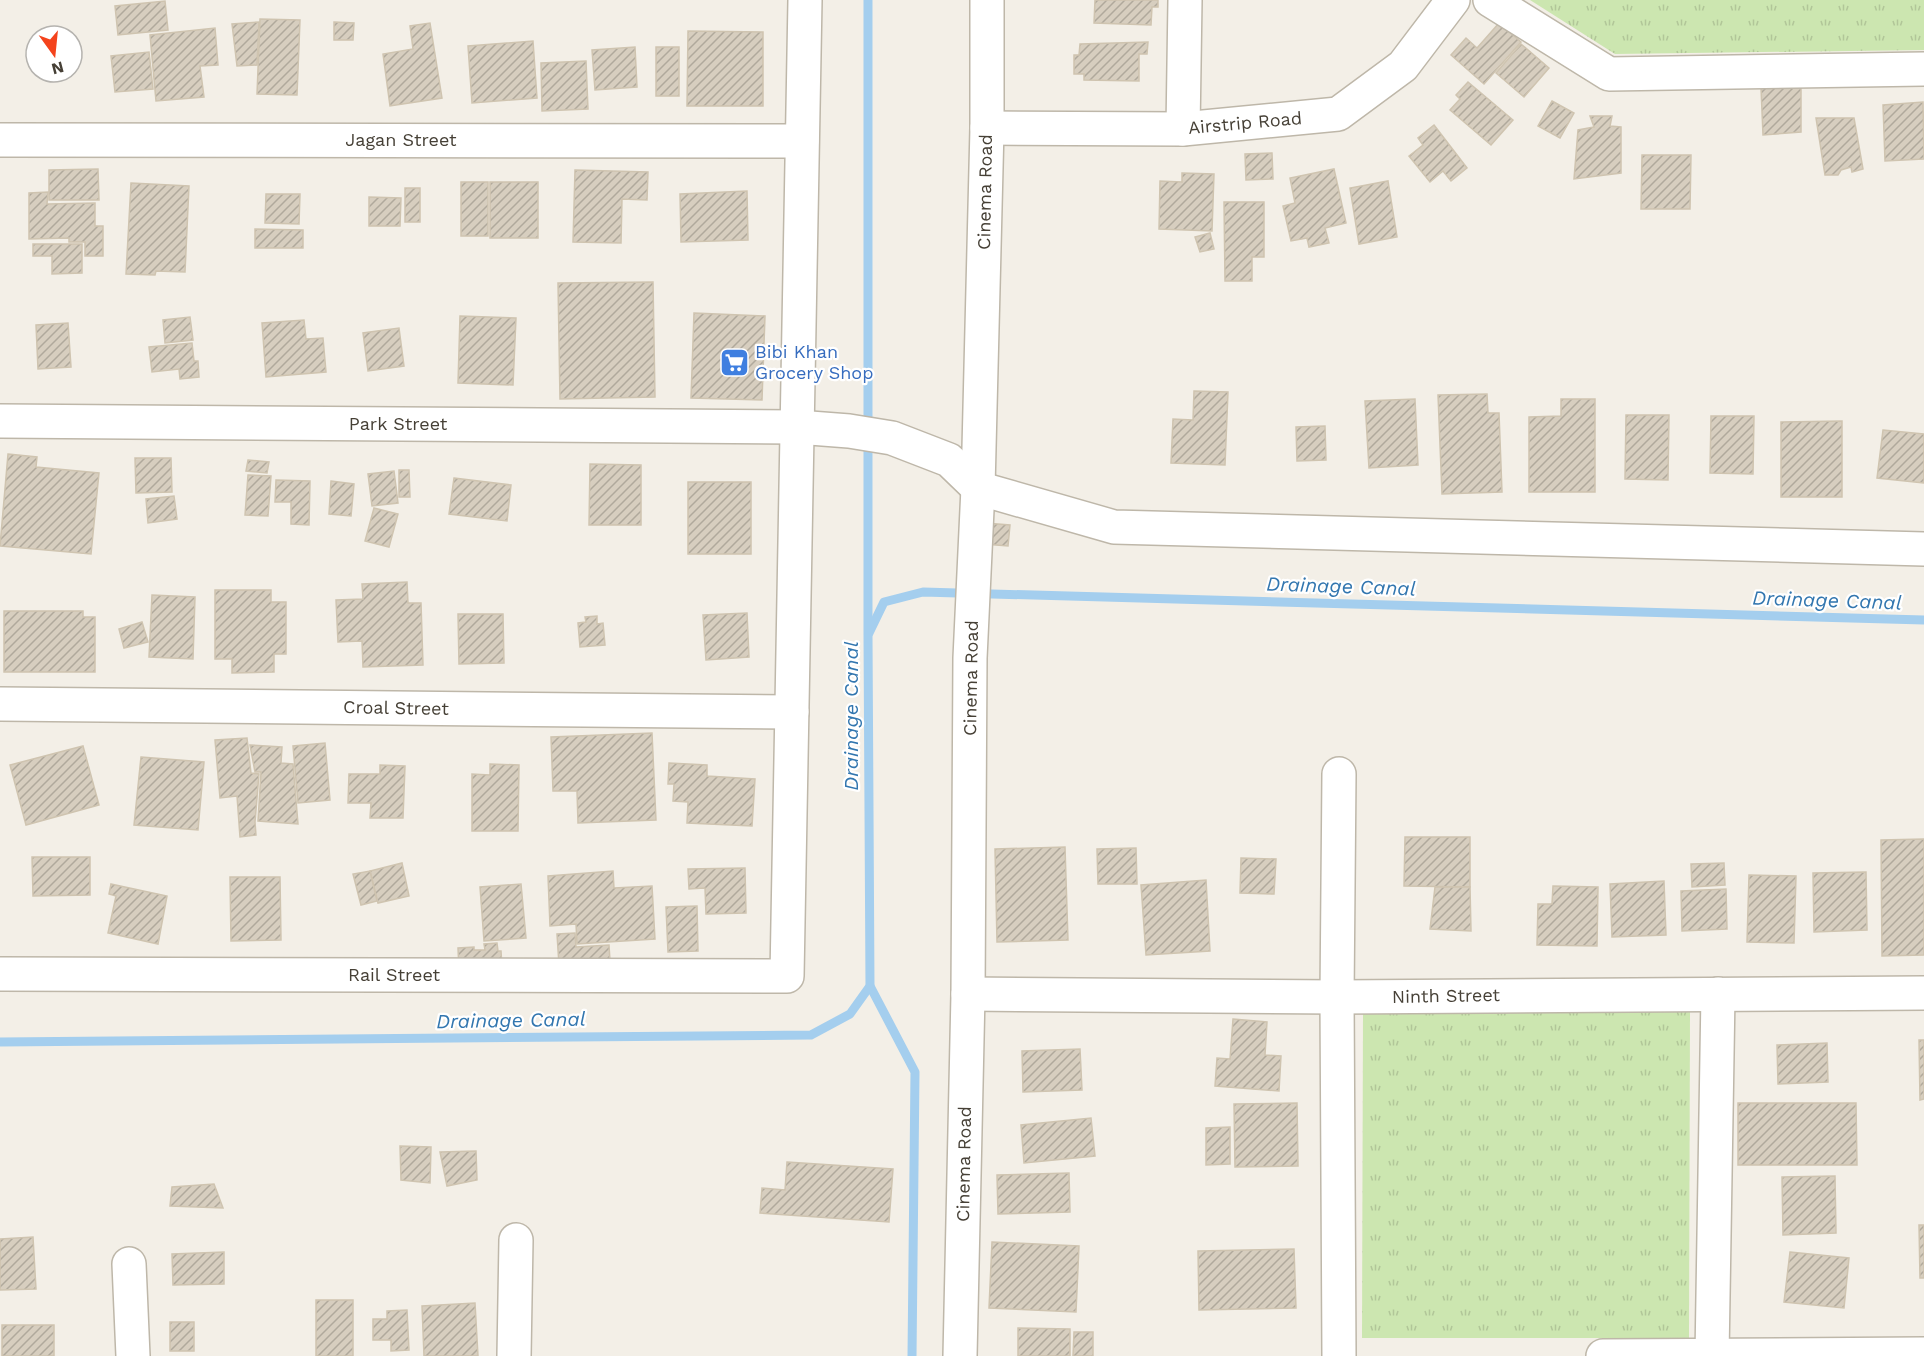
<svg xmlns="http://www.w3.org/2000/svg" width="1924" height="1356" viewBox="0 0 1924 1356" font-family="'Work Sans',sans-serif">
	<style>
		.grass { fill: url(#grass-tufts) }
		.lines { fill: none; stroke-linecap: round; stroke-linejoin: round }
		.stream { stroke: #a4ceee; stroke-width: 9 }
		.building { fill: url(#building-hatch); stroke: #cfc4b0; stroke-width: 1.5 }
		.minor-casing { stroke: #beb7a9; stroke-width: 36 }
		.minor { stroke: #fff; stroke-width: 33 }
		.labels { text-anchor: middle; stroke-width: 4.5; stroke-linejoin: round; paint-order: stroke }
		.street-label { font-size: 18px; fill: #464036; stroke: #fff }
		.shop-label { font-size: 18px; fill: #366cbe; stroke: #fff; text-anchor: start }
		.water-label { font-size: 20px; font-style: italic; fill: #3276af; stroke: #fff }
	</style>
	<defs>
		<pattern id="grass-tufts" width="24" height="20" patternUnits="userSpaceOnUse" patternTransform="scale(1.5)"><rect width="24" height="20" fill="#cce6b0"/><path d="M3 7l-1-3M5 7V3M7 7l1-3M15 17l-1-3M17 17v-4M19 17l1-3" fill="none" stroke="#b1c698"/></pattern>
		<pattern id="building-hatch" width="6" height="6" patternUnits="userSpaceOnUse" patternTransform="scale(1.5)"><rect width="6" height="6" fill="#d7cebf"/><path d="M-1 1l2-2M0 6l6-6M5 7l2-2" fill="none" stroke="#b0a99c"/></pattern>
	</defs>
	<rect width="100%" height="100%" fill="#f3efe7"/>
	<!-- grass -->
	<g class="grass">
		<polygon points="1530,0 1924,0 1924,50 1615,54"/>
		<polygon points="1363,1012 1690,1012 1689,1338 1362,1338"/>
	</g>
	<g class="lines">
		<!-- stream -->
		<g class="stream">
			<polyline points="869,633 884,602 923,592 1924,620"/>
			<polyline points="870,986 915,1072 912,1356"/>
			<polyline points="0,1042 811,1035 850,1014 870,986 868,635 868,0"/>
		</g>
	</g>
	<!-- building -->
	<g class="building">
		<polygon points="1095,0 1158,0 1158,7 1152,7 1151,25 1094,23"/>
		<polygon points="165,1 168,30 118,35 115,6"/>
		<polygon points="260,19 300,20 297,95 257,94"/>
		<polygon points="259,22 257,65 237,66 232,24"/>
		<polygon points="334,22 354,23 353,40 334,40"/>
		<polygon points="430,23 442,98 390,106 383,54 413,49 410,26"/>
		<polygon points="1499,23 1521,42 1484,84 1451,55 1466,38 1477,48"/>
		<polygon points="215,28 218,65 200,66 204,97 156,101 150,35"/>
		<polygon points="688,31 763,32 763,106 687,106"/>
		<polygon points="533,41 537,98 472,103 468,46"/>
		<polygon points="1148,42 1147,54 1139,54 1139,81 1084,80 1084,74 1074,74 1074,55 1079,55 1080,44"/>
		<polygon points="1521,44 1549,68 1524,97 1496,73"/>
		<polygon points="635,47 637,87 595,90 592,50"/>
		<rect x="656" y="47" width="23" height="49"/>
		<polygon points="149,52 153,89 115,92 111,56"/>
		<polygon points="586,61 588,109 542,111 541,63"/>
		<polygon points="1468,82 1513,120 1491,145 1450,110 1460,99 1456,95"/>
		<polygon points="1801,84 1801,132 1763,135 1761,88"/>
		<polygon points="1552,101 1574,113 1560,138 1538,126"/>
		<polygon points="1923,102 1924,159 1885,161 1883,105"/>
		<polygon points="1590,116 1612,116 1610,126 1621,127 1621,173 1574,179 1578,130 1594,127"/>
		<polygon points="1816,118 1854,118 1863,169 1852,172 1851,167 1841,170 1838,175 1825,175"/>
		<polygon points="1434,125 1467,168 1451,181 1443,171 1430,182 1409,156 1423,145 1418,138"/>
		<polygon points="1272,153 1273,179 1246,180 1245,154"/>
		<polygon points="1642,155 1691,155 1690,209 1641,209"/>
		<polygon points="98,169 99,200 49,200 49,170"/>
		<polygon points="1334,169 1346,223 1325,228 1329,243 1309,247 1307,238 1291,241 1283,206 1295,203 1290,178"/>
		<polygon points="575,170 648,172 647,200 622,199 621,243 573,242"/>
		<polygon points="1182,173 1214,174 1212,231 1159,229 1160,181 1182,182"/>
		<polygon points="1388,181 1397,237 1359,244 1350,188"/>
		<rect x="461" y="182" width="27" height="54"/>
		<rect x="490" y="182" width="48" height="56"/>
		<polygon points="131,183 189,186 185,272 156,271 155,275 126,274"/>
		<rect x="405" y="188" width="15" height="34"/>
		<polygon points="747,191 748,240 681,242 680,194"/>
		<polygon points="48,192 47,204 95,203 95,226 103,226 103,256 85,256 85,242 69,242 69,238 29,239 29,193"/>
		<polygon points="266,194 300,194 299,224 265,223"/>
		<polygon points="369,197 401,198 400,226 369,226"/>
		<polygon points="1224,202 1264,202 1264,257 1252,257 1252,281 1225,281"/>
		<polygon points="255,229 303,230 303,248 255,248"/>
		<polygon points="1210,233 1214,249 1200,252 1195,237"/>
		<polygon points="33,244 82,244 82,273 52,274 52,256 33,256"/>
		<polygon points="653,282 655,397 560,399 558,283"/>
		<polygon points="694,313 765,316 762,400 691,398"/>
		<polygon points="460,316 516,318 513,385 458,383"/>
		<polygon points="190,317 193,340 165,343 163,320"/>
		<polygon points="304,320 306,339 323,338 326,372 266,377 262,323"/>
		<polygon points="68,323 71,367 38,369 36,325"/>
		<polygon points="399,328 404,366 368,371 363,333"/>
		<polygon points="192,343 194,361 198,361 199,377 180,379 179,369 152,372 149,347"/>
		<polygon points="1194,391 1228,392 1225,465 1171,463 1173,419 1193,420"/>
		<polygon points="1487,394 1488,413 1499,413 1502,492 1442,494 1438,395"/>
		<polygon points="1415,399 1418,465 1369,468 1365,401"/>
		<polygon points="1561,399 1595,399 1595,492 1529,492 1529,417 1561,416"/>
		<polygon points="1626,415 1669,415 1668,480 1625,479"/>
		<polygon points="1711,416 1754,416 1753,474 1710,473"/>
		<polygon points="1842,421 1842,497 1781,497 1781,422"/>
		<polygon points="1325,426 1326,460 1297,461 1296,427"/>
		<polygon points="1883,430 1924,434 1924,483 1877,478"/>
		<polygon points="8,454 37,457 36,467 99,473 91,554 0,546"/>
		<polygon points="135,458 171,458 172,492 136,493"/>
		<polygon points="248,460 269,462 267,473 246,471"/>
		<polygon points="590,464 641,465 641,525 589,525"/>
		<polygon points="399,470 409,470 410,497 399,497"/>
		<polygon points="394,471 398,503 372,506 368,474"/>
		<polygon points="248,475 271,476 268,516 245,515"/>
		<polygon points="454,478 511,485 507,521 449,514"/>
		<polygon points="276,480 310,481 309,525 291,524 291,502 275,502"/>
		<polygon points="331,481 354,484 351,516 329,514"/>
		<rect x="688" y="482" width="63" height="72"/>
		<polygon points="174,496 177,519 148,523 146,499"/>
		<polygon points="374,508 398,514 389,547 365,541"/>
		<polygon points="985,523 1010,525 1008,546 984,544"/>
		<polygon points="407,582 408,603 421,603 423,665 363,667 362,641 338,642 336,600 363,599 362,584"/>
		<polygon points="215,590 271,590 271,602 286,602 286,654 274,654 274,672 232,673 232,659 215,659"/>
		<polygon points="152,595 195,597 193,659 149,657"/>
		<polygon points="4,611 83,611 83,617 95,617 95,672 4,672"/>
		<polygon points="747,613 749,657 706,660 703,615"/>
		<polygon points="458,614 503,614 504,663 459,664"/>
		<polygon points="597,616 597,624 603,623 605,645 580,647 578,623 586,622 585,617"/>
		<polygon points="142,622 148,642 124,648 119,629"/>
		<polygon points="652,733 656,820 578,823 577,791 553,791 551,737"/>
		<polygon points="247,738 251,773 259,774 255,822 256,835 240,837 237,796 220,798 215,740"/>
		<polygon points="325,743 330,800 298,803 293,746"/>
		<polygon points="250,745 282,747 281,763 293,764 298,824 258,821 261,772 255,772"/>
		<polygon points="83,746 99,805 26,825 10,765"/>
		<polygon points="141,757 204,762 198,830 134,825"/>
		<polygon points="669,763 707,765 707,776 755,779 752,826 687,823 688,802 673,801 674,784 668,784"/>
		<polygon points="490,764 519,765 518,831 472,831 472,774 490,775"/>
		<polygon points="380,765 405,766 403,818 370,818 371,803 348,803 349,774 380,774"/>
		<polygon points="1405,837 1470,837 1470,887 1404,886"/>
		<polygon points="1924,839 1924,955 1882,956 1881,840"/>
		<polygon points="1065,847 1068,940 997,942 995,849"/>
		<polygon points="1136,848 1137,884 1098,884 1097,849"/>
		<polygon points="32,857 90,857 90,895 33,896"/>
		<polygon points="1241,858 1276,859 1274,894 1240,893"/>
		<polygon points="402,863 409,896 378,903 370,871"/>
		<polygon points="1724,863 1725,885 1692,887 1691,864"/>
		<polygon points="745,868 746,913 706,914 705,888 689,889 688,869"/>
		<polygon points="370,871 377,901 361,905 353,874"/>
		<polygon points="613,871 614,888 652,886 655,939 577,944 576,924 550,926 548,876"/>
		<polygon points="1866,872 1867,930 1814,932 1813,873"/>
		<polygon points="1749,875 1796,876 1794,943 1747,942"/>
		<polygon points="230,877 280,877 281,940 231,941"/>
		<polygon points="1206,880 1210,951 1146,955 1141,885"/>
		<polygon points="1664,881 1666,935 1612,937 1610,884"/>
		<polygon points="111,884 167,896 158,944 108,933 116,896 109,894"/>
		<polygon points="521,884 526,938 484,941 480,887"/>
		<polygon points="1553,886 1598,887 1597,946 1537,945 1538,904 1552,904"/>
		<polygon points="1435,887 1470,887 1471,931 1430,929"/>
		<polygon points="1726,889 1727,929 1682,931 1681,891"/>
		<polygon points="697,906 698,951 668,952 666,907"/>
		<polygon points="575,933 576,947 609,945 610,961 559,965 557,934"/>
		<polygon points="497,943 498,951 501,951 502,968 459,971 458,948 474,947 474,950 485,950 484,944"/>
		<polygon points="1233,1019 1267,1022 1265,1055 1281,1056 1279,1091 1215,1086 1217,1058 1230,1059"/>
		<polygon points="1919,1040 1924,1040 1924,1099 1920,1100"/>
		<polygon points="1827,1043 1828,1082 1778,1084 1777,1045"/>
		<polygon points="1080,1049 1082,1090 1023,1092 1022,1051"/>
		<polygon points="1297,1103 1298,1166 1235,1167 1234,1104"/>
		<polygon points="1738,1103 1856,1103 1857,1165 1738,1165"/>
		<polygon points="1091,1118 1095,1156 1024,1163 1021,1125"/>
		<polygon points="1230,1127 1230,1164 1206,1165 1206,1128"/>
		<polygon points="400,1146 431,1147 430,1183 401,1180"/>
		<polygon points="476,1151 477,1180 447,1186 440,1152"/>
		<polygon points="787,1162 893,1169 889,1222 760,1213 762,1188 785,1190"/>
		<polygon points="1069,1173 1070,1212 998,1214 997,1175"/>
		<polygon points="1835,1176 1836,1233 1783,1235 1782,1177"/>
		<polygon points="214,1184 223,1208 170,1206 172,1187"/>
		<polygon points="1919,1225 1924,1225 1924,1278 1920,1278"/>
		<polygon points="33,1237 36,1289 0,1290 0,1239"/>
		<polygon points="992,1242 1079,1246 1076,1312 989,1308"/>
		<polygon points="1294,1249 1296,1308 1199,1310 1198,1251"/>
		<polygon points="224,1252 224,1284 173,1285 172,1254"/>
		<polygon points="1790,1252 1849,1258 1844,1308 1784,1302"/>
		<rect x="316" y="1300" width="37" height="56"/>
		<polygon points="475,1303 478,1356 424,1356 422,1306"/>
		<polygon points="407,1310 409,1350 391,1351 391,1340 373,1340 373,1319 387,1319 387,1311"/>
		<rect x="170" y="1322" width="24" height="29"/>
		<rect x="2" y="1325" width="52" height="31"/>
		<polygon points="1018,1328 1070,1329 1070,1356 1018,1356"/>
		<polygon points="1074,1332 1093,1332 1093,1356 1073,1356"/>
	</g>
	<g class="lines">
		<defs>
			<g id="minor">
				<polyline points="1490,0 1609,74 1924,69"/>
				<polyline points="987,128 1183,129 1338,114 1403,66 1453,0"/>
				<polyline points="1183,129 1185,0"/>
				<polyline points="0,140 802,141"/>
				<polyline points="0,421 797,427 849,431 892,438 949,460 978,488 1114,527 1924,549"/>
				<polyline points="0,704 792,712"/>
				<polyline points="0,974 787,976 805,0"/>
				<polyline points="968,994 1337,997 1924,993"/>
				<polyline points="129,1264 133,1356"/>
				<polyline points="514,1356 516,1240"/>
				<polyline points="960,1356 968,994 970,658 978,488 987,128 987,0"/>
				<polyline points="1339,1356 1337,997 1339,774"/>
				<polyline points="1603,1356 1924,1354"/>
				<polyline points="1712,1356 1718,994"/>
			</g>
		</defs>
		<!-- minor casing -->
		<use href="#minor" class="minor-casing"/>
		<!-- minor -->
		<use href="#minor" class="minor"/>
	</g>
	<!-- icons -->
	<defs>
		<symbol id="supermarket-square" viewBox="-11 -11 22 22"><rect x="-9" y="-9" width="18" height="18" rx="4" fill="#3f7fe0" stroke="#fff"/><path d="M-6-5.5h2.5l.6 2H6L4.5 2H-2.5L-4.4-4H-6ZM-1.5 3.2a1.3 1.3 0 1 0 .1 0ZM3 3.2a1.3 1.3 0 1 0 .1 0Z" fill="#fff"/></symbol>
	</defs>
	<g fill-rule="evenodd">
		<use href="#supermarket-square" x="718" y="346" width="33" height="33"/>
	</g>
	<g class="labels">
		<!-- street labels -->
		<g class="street-label">
			<text transform="translate(1245 123) rotate(-5)" y="6">Airstrip Road</text>
			<text x="401" y="146">Jagan Street</text>
			<text transform="translate(985 192) rotate(-89)" y="6">Cinema Road</text>
			<text x="398" y="430">Park Street</text>
			<text transform="translate(971 678) rotate(-89)" y="6">Cinema Road</text>
			<text transform="translate(396 708) rotate(1)" y="6">Croal Street</text>
			<text x="394" y="981">Rail Street</text>
			<text transform="translate(1446 996) rotate(-1)" y="6">Ninth Street</text>
			<text transform="translate(964 1164) rotate(-89)" y="6">Cinema Road</text>
		</g>
		<!-- shop labels -->
		<g class="shop-label">
			<text x="755" y="358">Bibi Khan<tspan x="755" dy="21">Grocery Shop</tspan></text>
		</g>
		<!-- water labels -->
		<g class="water-label">
			<text transform="translate(1341 586) rotate(2)" y="7">Drainage Canal</text>
			<text transform="translate(1827 600) rotate(2)" y="7">Drainage Canal</text>
			<text transform="translate(851 716) rotate(-90)" y="7">Drainage Canal</text>
			<text transform="translate(511 1020) rotate(-1)" y="7">Drainage Canal</text>
		</g>
	</g>
	<!-- north arrow -->
	<g transform="translate(54 54) rotate(165)"><circle r="28" fill="#ffffff" stroke="#b5b3af" stroke-width="1.5"/>
	<path d="M0-4.5L10 22L0 15L-10 22Z" fill="#f4431c"/>
	<text y="-9" font-size="16" font-weight="bold" text-anchor="middle" fill="#464036">N</text>
	</g>
</svg>
